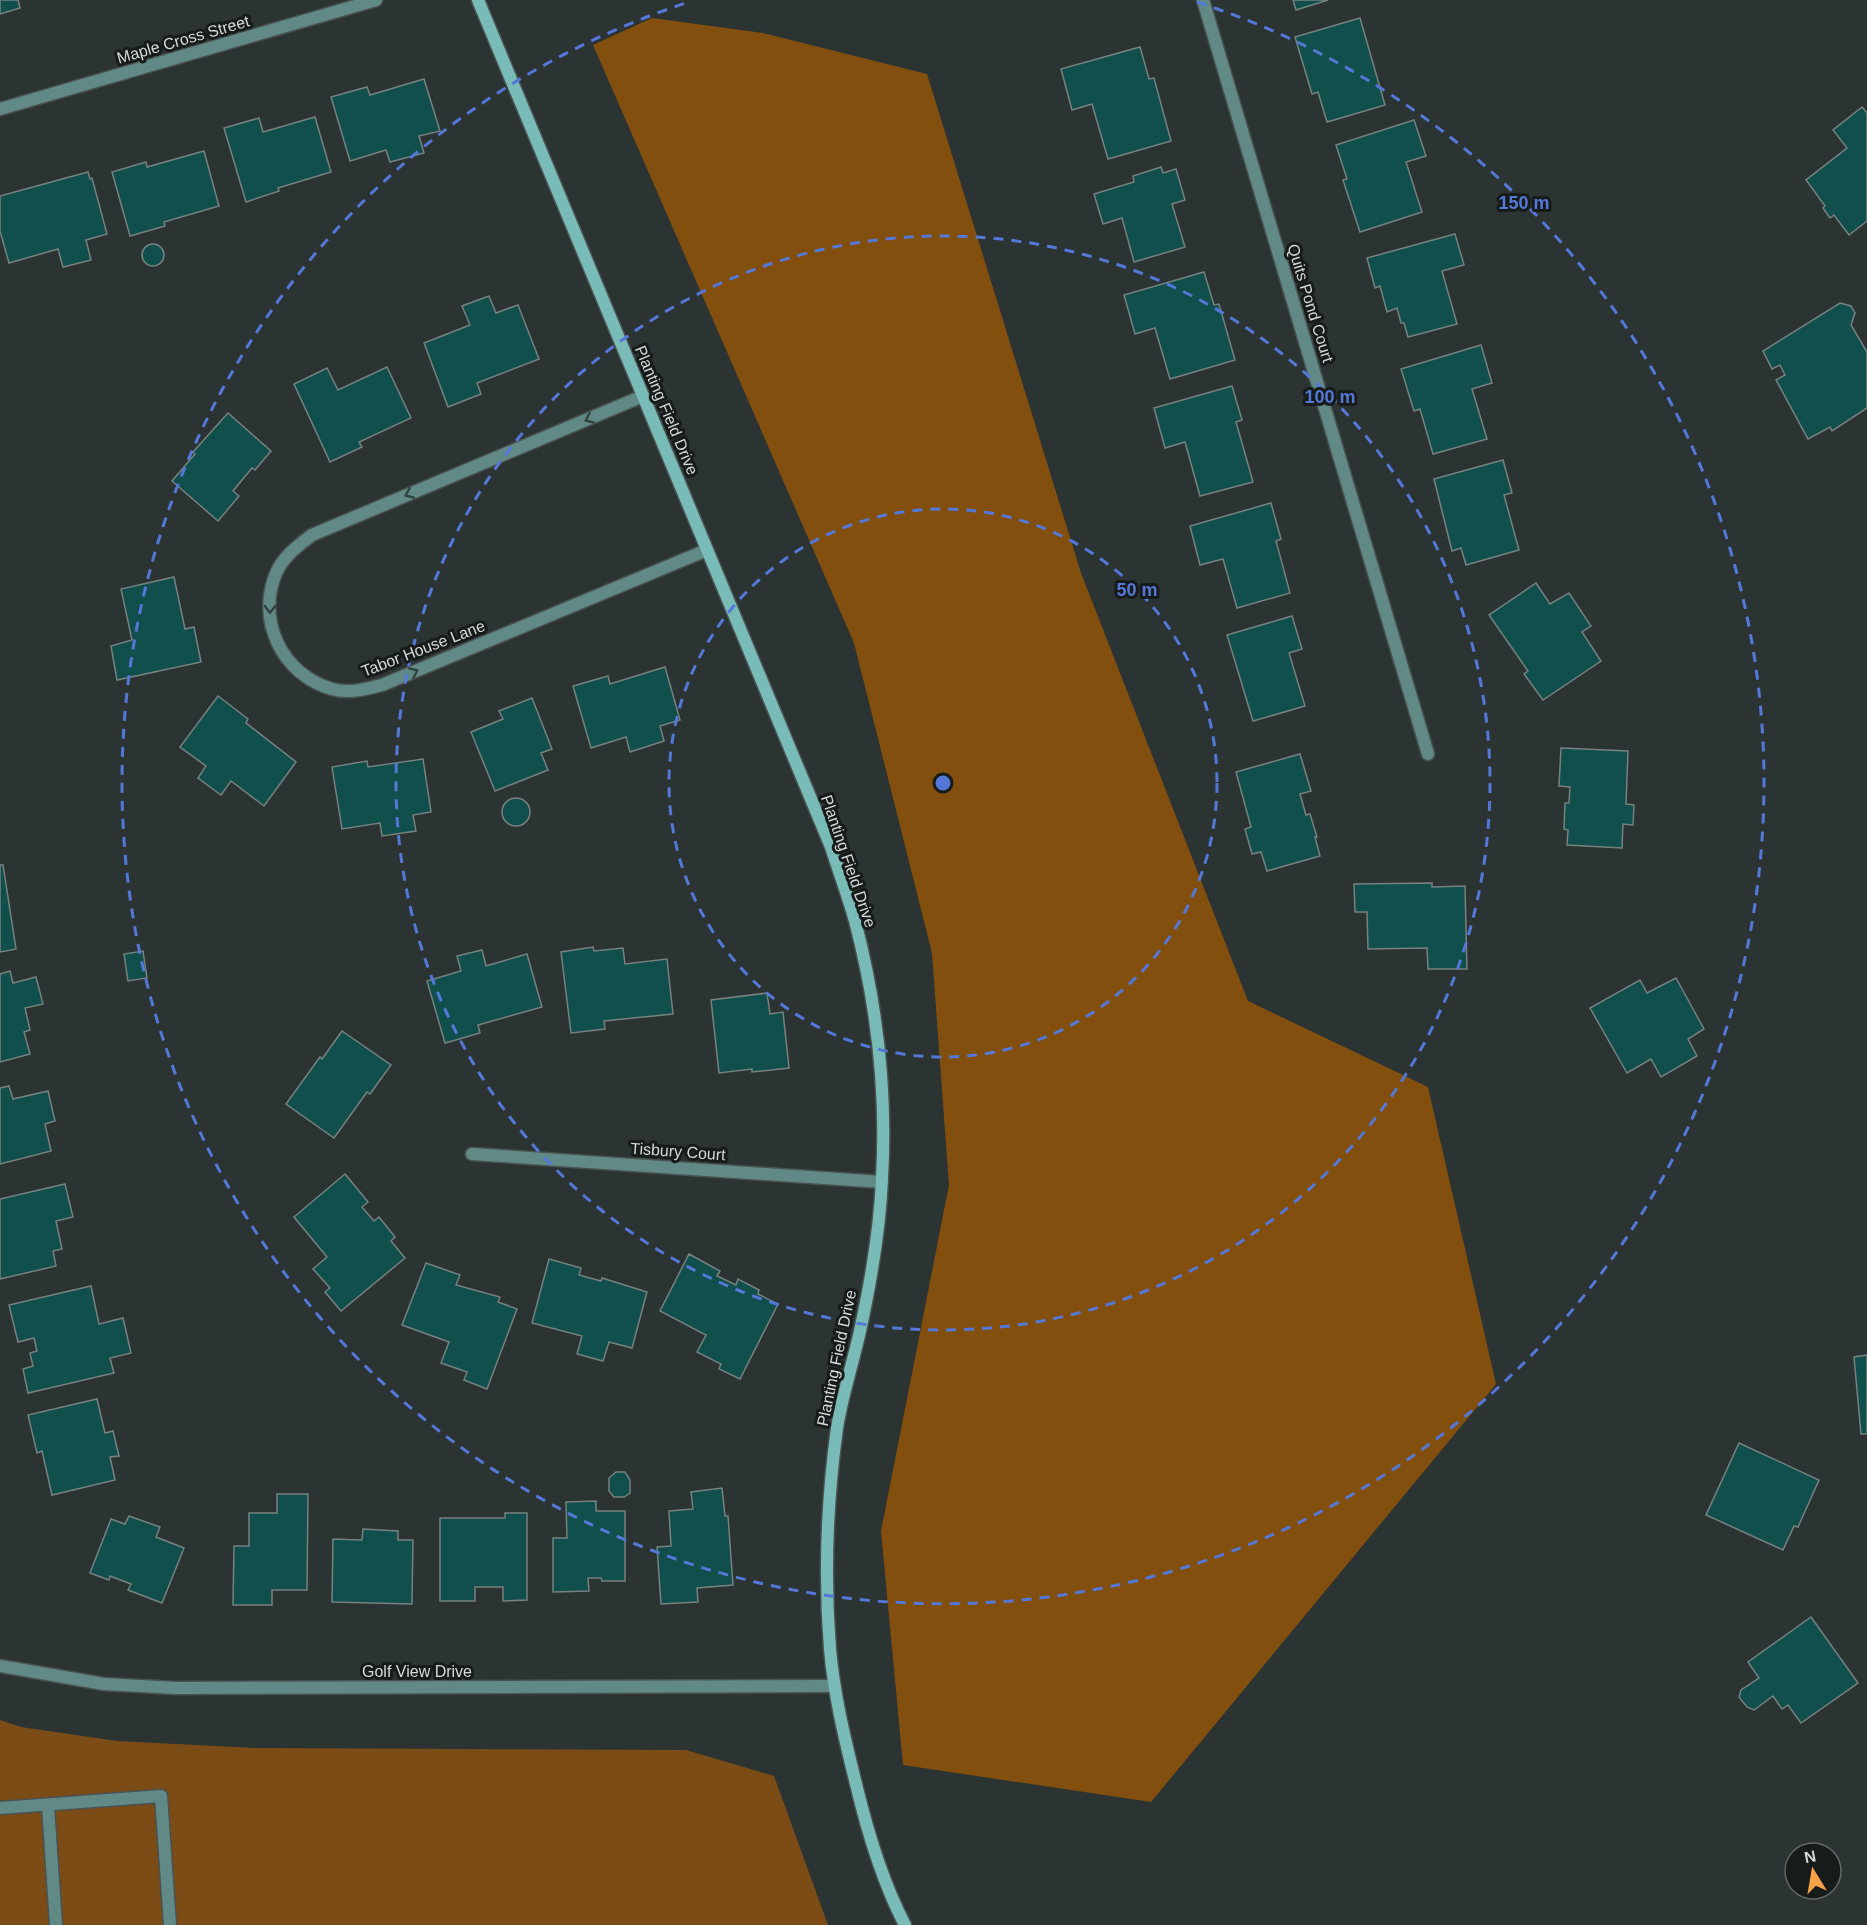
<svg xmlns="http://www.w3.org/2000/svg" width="1867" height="1925" viewBox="0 0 1867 1925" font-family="Helvetica,sans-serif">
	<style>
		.green { fill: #7c4c16 }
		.forest { fill: #834f0f }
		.building { fill: #104f4b; stroke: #778180; stroke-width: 1.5 }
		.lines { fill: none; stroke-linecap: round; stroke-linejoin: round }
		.lane-casing { stroke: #495251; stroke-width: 15 }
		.street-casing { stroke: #495251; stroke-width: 15 }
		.secondary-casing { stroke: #495251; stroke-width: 15 }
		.lane { stroke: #618a87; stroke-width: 12 }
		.street { stroke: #618a87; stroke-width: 12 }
		.secondary { stroke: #79bcb7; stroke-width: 12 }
		.oneway { stroke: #314240 }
		.ring { fill: none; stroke: #5478d8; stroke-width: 3; stroke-dasharray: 10 8 }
		.labels { text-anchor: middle; stroke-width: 6; stroke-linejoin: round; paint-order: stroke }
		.street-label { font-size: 16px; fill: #d4dad9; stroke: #171b1a }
		.centre { fill: #5478d8; stroke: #171b1a; stroke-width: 3 }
		.ring-label { font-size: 18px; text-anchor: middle; font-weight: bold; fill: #5478d8; stroke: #171b1a; stroke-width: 6; stroke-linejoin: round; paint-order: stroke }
	</style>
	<rect width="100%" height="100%" fill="#2b3433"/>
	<!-- green -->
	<polygon class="green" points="0,1720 21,1727 117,1741 255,1748 686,1750 774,1776 828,1925 0,1925"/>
	<!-- forest -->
	<polygon class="forest" points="652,18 763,33 927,74 1081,573 1248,1001 1428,1087 1496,1384 1151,1802 903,1765 881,1531 949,1185 932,953 854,643 593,45"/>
	<!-- building -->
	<g class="building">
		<polygon points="0,0 18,0 20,8 0,14"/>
		<polygon points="1293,0 1328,0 1296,10"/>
		<polygon points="1360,18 1385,105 1327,122 1318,92 1312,94 1295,37"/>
		<polygon points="1140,47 1149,79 1154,78 1171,141 1108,159 1092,104 1072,110 1061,69"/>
		<polygon points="424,79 440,131 419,136 424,153 390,162 386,150 350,161 331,97 367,87 370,95"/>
		<polygon points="1862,107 1867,113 1867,221 1849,235 1834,215 1830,218 1823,208 1825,206 1806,180 1847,148 1833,130"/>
		<polygon points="315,117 331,172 278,188 279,191 246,202 224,128 259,118 263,132"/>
		<polygon points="1414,120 1426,156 1406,162 1422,212 1360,232 1343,180 1347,179 1336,145"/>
		<polygon points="204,151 219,206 164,222 165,226 130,236 112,172 146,162 147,167"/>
		<polygon points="1161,167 1163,173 1176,169 1185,200 1172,204 1185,247 1134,262 1122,218 1103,224 1094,194 1134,182 1133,176"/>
		<polygon points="88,172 90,179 92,178 107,234 86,240 91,260 63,267 58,249 9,263 0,231 0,196"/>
		<polygon points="1455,234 1464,265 1442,271 1457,324 1408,337 1404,323 1401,323 1397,308 1387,312 1380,286 1375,288 1367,258"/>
		<circle cx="153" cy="255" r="11"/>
		<polygon points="1204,272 1214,305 1219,304 1235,360 1170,379 1155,328 1135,334 1124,295"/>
		<polygon points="489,296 496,313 518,305 539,359 477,383 481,394 448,407 424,343 470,325 462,306"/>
		<polygon points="1840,303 1851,306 1855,313 1851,325 1867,352 1867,408 1832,431 1830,427 1808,439 1776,380 1785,375 1780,365 1772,369 1763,351"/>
		<polygon points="1481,345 1492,383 1472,389 1487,439 1433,454 1420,409 1414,411 1401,369"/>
		<polygon points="387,367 411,418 359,442 362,447 330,462 294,384 327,368 338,390"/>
		<polygon points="1232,386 1242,420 1236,422 1253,482 1200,496 1185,442 1165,448 1154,408"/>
		<polygon points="228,413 271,451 255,470 252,468 233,491 239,496 218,521 172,481 195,454 193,452"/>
		<polygon points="1503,460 1512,493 1504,495 1519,550 1466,565 1461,548 1452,551 1434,479"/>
		<polygon points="1271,503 1281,539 1276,541 1290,593 1237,608 1223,559 1200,565 1190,526"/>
		<polygon points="174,577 185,629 194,627 201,662 117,680 111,646 132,640 121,589"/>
		<polygon points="1536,583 1550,604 1569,593 1591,626 1582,632 1601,661 1543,700 1524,674 1528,671 1489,615"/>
		<polygon points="1292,616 1302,649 1289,653 1305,706 1253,721 1227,635"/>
		<polygon points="665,667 680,720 660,726 664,741 630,752 626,737 591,748 573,686 608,676 610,684"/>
		<polygon points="218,696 248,719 246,723 296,762 264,806 231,781 221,795 198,778 206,766 180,747"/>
		<polygon points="532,698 552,749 541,753 548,770 495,791 471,732 503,719 499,711"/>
		<polygon points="1561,748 1628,751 1626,804 1634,805 1633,825 1623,824 1622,848 1567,845 1568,830 1564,829 1565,803 1569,803 1570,787 1559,786"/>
		<polygon points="1300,754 1311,791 1300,794 1306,815 1310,814 1317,837 1315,837 1320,856 1267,871 1261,852 1252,854 1245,829 1251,827 1236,772"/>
		<polygon points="423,759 431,812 413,815 416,831 382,836 380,823 342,829 332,767 367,761 368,767"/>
		<circle cx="516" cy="812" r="14"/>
		<polygon points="0,865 3,865 16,949 0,952"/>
		<polygon points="1432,883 1432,887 1465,886 1467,969 1428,969 1427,948 1368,949 1367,912 1355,912 1354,884"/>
		<polygon points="593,947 594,951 623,948 625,964 667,959 673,1014 604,1021 605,1029 571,1033 561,952"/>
		<polygon points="482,950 486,966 527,954 542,1007 478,1025 480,1033 445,1043 427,981 461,971 457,956"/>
		<polygon points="143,951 147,978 128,981 124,954"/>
		<polygon points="10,971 13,983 36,977 43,1004 25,1008 30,1030 24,1032 30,1054 0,1062 0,974"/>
		<polygon points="1676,978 1704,1029 1688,1039 1697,1056 1661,1077 1651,1059 1627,1073 1590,1008 1640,980 1647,993"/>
		<polygon points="767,993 770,1014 783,1012 789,1068 752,1072 752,1069 719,1073 711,1000"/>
		<polygon points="342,1031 391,1065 370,1094 367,1092 334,1138 286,1104 320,1057 322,1059"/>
		<polygon points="9,1086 13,1099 48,1091 55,1121 45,1124 51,1151 0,1164 0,1088"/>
		<polygon points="345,1174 368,1202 362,1207 374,1221 379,1217 395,1237 391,1241 405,1258 341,1311 325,1292 330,1288 313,1269 327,1257 294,1217"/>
		<polygon points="65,1184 73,1217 56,1221 62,1249 53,1251 56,1266 0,1279 0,1199"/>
		<polygon points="689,1254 720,1271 717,1276 736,1285 738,1279 759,1290 758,1294 778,1304 740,1379 719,1369 721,1364 697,1352 706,1335 660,1311"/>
		<polygon points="549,1259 581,1268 579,1275 601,1281 602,1278 647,1292 632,1348 609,1342 603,1361 577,1354 582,1336 532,1323"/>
		<polygon points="426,1263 460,1275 456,1285 500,1297 498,1302 517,1309 487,1389 464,1380 467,1372 441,1363 449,1342 402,1325"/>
		<polygon points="91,1286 99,1324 123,1318 131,1353 110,1358 114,1373 28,1393 23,1369 33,1366 30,1353 37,1351 34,1338 18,1342 9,1305"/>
		<polygon points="1867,1355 1867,1434 1861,1434 1854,1357"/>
		<polygon points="97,1399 105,1433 113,1431 119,1456 110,1457 115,1480 52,1495 42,1451 37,1453 28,1415"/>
		<polygon points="1739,1443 1819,1480 1798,1527 1794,1526 1783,1550 1706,1515"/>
		<polygon points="616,1472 625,1472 630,1480 630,1493 624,1497 614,1497 609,1491 609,1478"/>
		<polygon points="722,1488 725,1516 728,1516 733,1585 697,1588 698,1602 661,1604 657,1547 671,1546 669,1511 693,1509 691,1492"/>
		<polygon points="277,1494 308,1494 307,1590 272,1590 272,1605 233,1605 234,1546 249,1546 249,1513 277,1513"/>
		<polygon points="596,1501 596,1511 625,1511 625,1581 602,1581 601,1578 588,1578 589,1591 553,1592 553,1538 567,1538 566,1502"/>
		<polygon points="505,1513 527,1513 527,1600 503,1601 503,1587 475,1587 475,1601 440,1601 440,1518 505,1518"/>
		<polygon points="129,1516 160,1527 156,1537 184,1548 162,1603 128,1590 131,1584 110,1576 109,1580 90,1573 111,1519 125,1524"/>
		<polygon points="363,1529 398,1531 398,1540 413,1540 412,1604 332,1602 333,1539 362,1540"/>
		<polygon points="1811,1617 1858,1683 1801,1723 1788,1705 1782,1709 1773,1696 1754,1710 1747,1707 1739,1697 1741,1690 1759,1678 1748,1662"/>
	</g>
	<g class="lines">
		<defs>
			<g id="lane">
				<polyline points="48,1806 56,1925"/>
				<polyline points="0,1808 161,1796 170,1925"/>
			</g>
			<g id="street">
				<polyline points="1203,0 1428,754"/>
				<polyline points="0,109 376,0"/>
				<path d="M 643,396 L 312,535 C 299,545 285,555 277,571 C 255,619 282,675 332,689 C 349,694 366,689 382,685 L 707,550"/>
				<polyline points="472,1154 882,1182"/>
				<polyline points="0,1666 104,1684 175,1688 835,1686"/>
			</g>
			<path id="secondary" d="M 478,0 L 831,847 C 839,872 848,896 855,921 C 877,1005 887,1092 882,1178 C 880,1230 871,1281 860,1331 C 853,1363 842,1396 837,1428 C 827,1501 824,1575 830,1649 C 834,1695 845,1740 856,1784 C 867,1830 883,1883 905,1925"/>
		</defs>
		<!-- lane casing -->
		<use href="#lane" class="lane-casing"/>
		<!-- street casing -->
		<use href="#street" class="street-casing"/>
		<!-- secondary casing -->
		<use href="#secondary" class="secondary-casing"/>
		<!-- lane -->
		<use href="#lane" class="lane"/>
		<!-- street -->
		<use href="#street" class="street"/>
		<!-- secondary -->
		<use href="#secondary" class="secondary"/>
	</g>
	<!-- one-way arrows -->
	<defs><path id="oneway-chevron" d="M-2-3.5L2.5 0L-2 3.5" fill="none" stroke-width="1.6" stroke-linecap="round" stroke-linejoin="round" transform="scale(1.5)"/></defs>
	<g class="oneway">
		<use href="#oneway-chevron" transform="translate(589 419) rotate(157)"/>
		<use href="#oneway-chevron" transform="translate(409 494) rotate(157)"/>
		<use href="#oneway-chevron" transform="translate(270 609) rotate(91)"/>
		<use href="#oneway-chevron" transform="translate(414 672) rotate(-23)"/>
	</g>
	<!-- distance rings -->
	<g class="ring">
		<circle cx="943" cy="783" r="274"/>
		<circle cx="943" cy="783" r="547"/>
		<path d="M1197 2A821 821 0 1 1 689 2"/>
	</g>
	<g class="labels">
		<!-- street labels -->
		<g class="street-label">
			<text transform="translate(183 39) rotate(-16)" y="6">Maple Cross Street</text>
			<text transform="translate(1311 303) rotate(73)" y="6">Quits Pond Court</text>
			<text transform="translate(667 410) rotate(67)" y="6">Planting Field Drive</text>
			<text transform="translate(423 648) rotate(-21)" y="6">Tabor House Lane</text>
			<text transform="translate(849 861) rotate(71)" y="6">Planting Field Drive</text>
			<text transform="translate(678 1151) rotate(4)" y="6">Tisbury Court</text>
			<text transform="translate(836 1358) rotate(-78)" y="6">Planting Field Drive</text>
			<text x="417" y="1677">Golf View Drive</text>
		</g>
	</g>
	<circle cx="943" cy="783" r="9" class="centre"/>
	<g class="ring-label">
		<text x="1524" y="209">150 m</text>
		<text x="1330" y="403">100 m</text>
		<text x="1137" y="596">50 m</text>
	</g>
	<!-- north arrow -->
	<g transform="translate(1813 1871) rotate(349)"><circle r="28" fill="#171b1a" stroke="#636766" stroke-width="1.5"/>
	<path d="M0-4.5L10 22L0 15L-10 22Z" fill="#f6a247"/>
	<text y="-9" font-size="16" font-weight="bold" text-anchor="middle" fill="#d4dad9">N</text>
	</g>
</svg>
